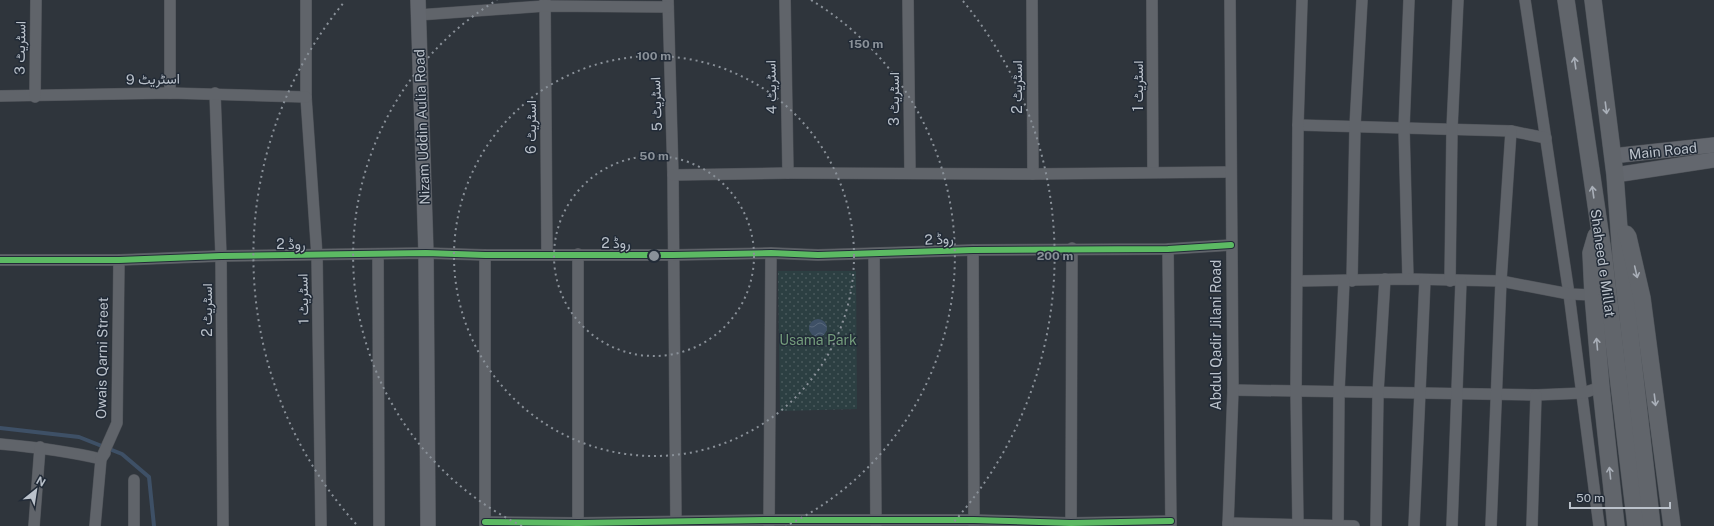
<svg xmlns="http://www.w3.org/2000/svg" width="1714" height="526" viewBox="0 0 1714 526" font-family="'Public Sans',Vazirmatn,sans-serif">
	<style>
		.grass { fill: url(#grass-dots) }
		.water { fill: url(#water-waves) }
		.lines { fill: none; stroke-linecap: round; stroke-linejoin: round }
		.stream { stroke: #3e5066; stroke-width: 4 }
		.street-casing { stroke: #4d5157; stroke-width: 12 }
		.secondary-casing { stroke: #4d5157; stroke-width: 16 }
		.primary-casing { stroke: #4d5258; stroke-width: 18 }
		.street { stroke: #60646a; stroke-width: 11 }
		.secondary { stroke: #63676e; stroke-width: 15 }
		.primary { stroke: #61656b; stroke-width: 17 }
		.cycleway-casing { stroke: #222b37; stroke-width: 8 }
		.cycleway { stroke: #5cba63; stroke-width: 6 }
		.oneway { stroke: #a9afb8 }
		.ring { fill: none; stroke: #8a9199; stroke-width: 2; stroke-dasharray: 2 4 }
		.labels { text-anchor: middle; stroke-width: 3; stroke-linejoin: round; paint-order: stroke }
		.street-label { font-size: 14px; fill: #bbc2cb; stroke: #222b37 }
		.park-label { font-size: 14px; fill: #739b7b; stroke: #222b37 }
		.centre { fill: #8a9199; stroke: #222b37; stroke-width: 2 }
		.ring-label { font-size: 12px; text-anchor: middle; font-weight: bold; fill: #8a9199; stroke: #222b37; stroke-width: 3; stroke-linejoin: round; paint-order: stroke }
	</style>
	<defs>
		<pattern id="grass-dots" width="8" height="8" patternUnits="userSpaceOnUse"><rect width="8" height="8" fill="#2c3f42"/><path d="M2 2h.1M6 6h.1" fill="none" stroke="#49595c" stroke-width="1.8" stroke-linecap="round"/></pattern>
		<pattern id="water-waves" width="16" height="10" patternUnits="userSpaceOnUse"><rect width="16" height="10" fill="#3e5066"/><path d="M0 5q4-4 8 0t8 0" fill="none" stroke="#58687b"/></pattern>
	</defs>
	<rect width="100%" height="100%" fill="#2f353c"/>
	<!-- grass -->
	<polygon class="grass" points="778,271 856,271 857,409 780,411"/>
	<!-- water -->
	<circle class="water" cx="818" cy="328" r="9"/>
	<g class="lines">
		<!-- stream -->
		<polyline class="stream" points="0,428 79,437 122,454 149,477 154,526"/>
		<defs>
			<g id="street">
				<polyline points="170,0 170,93"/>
				<polyline points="306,0 306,97 317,256 321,526"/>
				<polyline points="545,0 547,254"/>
				<polyline points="668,0 673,175 676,526"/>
				<polyline points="785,0 788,173"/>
				<polyline points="908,0 910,173"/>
				<polyline points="1032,0 1033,174"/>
				<polyline points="1152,0 1153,172"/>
				<polyline points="1525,0 1569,294 1599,526"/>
				<polyline points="418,15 545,6 668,7"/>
				<polyline points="215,93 221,256 223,526"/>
				<polyline points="0,96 170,93 306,97"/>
				<polyline points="35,97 36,0"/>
				<polyline points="1298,125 1511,131 1546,138"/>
				<polyline points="673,175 788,173 1033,174 1230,172"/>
				<polyline points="1168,249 1171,526"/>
				<polyline points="973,250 974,526"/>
				<polyline points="378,254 379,526"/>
				<polyline points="874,254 876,526"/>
				<polyline points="0,260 119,260 221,256 426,253 485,255 673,255 771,253 818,255 973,250 1168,249 1231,245"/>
				<polyline points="1408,279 1404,128 1409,0"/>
				<polyline points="1298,281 1408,279 1501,281 1569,294 1593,295"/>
				<polyline points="1352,281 1355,126 1362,0"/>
				<polyline points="1450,281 1452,129 1458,0"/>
				<polyline points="1233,390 1536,395 1583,393 1601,387"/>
				<path d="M 0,444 C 34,447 67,451 101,459 L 105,453"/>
				<polyline points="485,522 578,523 769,520 974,520 1071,523 1171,521"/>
				<polyline points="1228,523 1354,526"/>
				<polyline points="34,526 40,447"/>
				<polyline points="95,526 101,459 117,423 119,260"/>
				<polyline points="134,526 134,480"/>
				<polyline points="485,526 485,255"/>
				<polyline points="578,526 578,254"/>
				<polyline points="769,526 771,253"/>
				<polyline points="1071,526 1072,248"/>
				<polyline points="1228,526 1233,390 1230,0"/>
				<polyline points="1298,526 1296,390 1298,125 1302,0"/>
				<polyline points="1338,526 1339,392 1344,281"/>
				<polyline points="1376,526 1378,393 1385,279"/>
				<polyline points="1414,526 1425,280"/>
				<polyline points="1452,526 1461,281"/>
				<polyline points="1491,526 1501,281 1511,131"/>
				<polyline points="1532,526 1536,395"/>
			</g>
			<g id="secondary">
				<polyline points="418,0 426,253 428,526"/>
				<polyline points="1612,156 1714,145"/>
				<polyline points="1615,175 1714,160"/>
			</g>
			<g id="primary">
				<polyline points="1566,0 1604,259 1636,526"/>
				<polyline points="1593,0 1615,175 1621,256 1652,526"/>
				<polyline points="1626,234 1628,237 1642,298 1672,526"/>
				<polyline points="1596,236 1591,253 1593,295 1601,387 1616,526"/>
			</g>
		</defs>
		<!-- street casing -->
		<use href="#street" class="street-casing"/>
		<!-- secondary casing -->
		<use href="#secondary" class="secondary-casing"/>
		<!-- primary casing -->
		<use href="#primary" class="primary-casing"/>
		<!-- street -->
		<use href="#street" class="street"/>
		<!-- secondary -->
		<use href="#secondary" class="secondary"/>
		<!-- primary -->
		<use href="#primary" class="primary"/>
		<defs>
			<g id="cycleway">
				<polyline points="0,260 119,260 221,256 426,253 485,255 673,255 771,253 818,255 973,250 1168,249 1231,245"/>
				<polyline points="485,522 578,523 769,520 974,520 1071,523 1171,521"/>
			</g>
		</defs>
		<!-- cycleway casing -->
		<use href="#cycleway" class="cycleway-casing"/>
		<!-- cycleway -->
		<use href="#cycleway" class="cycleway"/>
	</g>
	<!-- one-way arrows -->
	<defs><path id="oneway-shaft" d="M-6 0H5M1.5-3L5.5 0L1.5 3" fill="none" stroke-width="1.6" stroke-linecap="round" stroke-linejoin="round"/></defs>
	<g class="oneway">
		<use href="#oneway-shaft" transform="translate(1575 63) rotate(-98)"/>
		<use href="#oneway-shaft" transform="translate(1606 108) rotate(83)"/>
		<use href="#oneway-shaft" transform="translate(1593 192) rotate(-98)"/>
		<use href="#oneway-shaft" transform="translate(1636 272) rotate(77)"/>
		<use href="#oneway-shaft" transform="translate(1597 344) rotate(-95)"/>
		<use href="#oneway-shaft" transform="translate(1655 400) rotate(83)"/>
		<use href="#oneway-shaft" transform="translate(1610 473) rotate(-96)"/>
	</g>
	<!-- distance rings -->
	<g class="ring">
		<circle cx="654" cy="256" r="100"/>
		<circle cx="654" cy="256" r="200"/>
		<path d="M522 526A300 300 0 0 1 497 0M811 0A300 300 0 0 1 786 526"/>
		<path d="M356 524A401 401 0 0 1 345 1M963 1A401 401 0 0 1 952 524"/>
	</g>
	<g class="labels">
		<!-- street labels -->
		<g class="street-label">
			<text transform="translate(20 48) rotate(-89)" y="5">اسٹریٹ 3</text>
			<text transform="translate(153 79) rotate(-1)" y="5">اسٹریٹ 9</text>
			<text transform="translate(1138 86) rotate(-90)" y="5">اسٹریٹ 1</text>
			<text transform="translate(771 87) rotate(-91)" y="5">اسٹریٹ 4</text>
			<text transform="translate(1017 87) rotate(-90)" y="5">اسٹریٹ 2</text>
			<text transform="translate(894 99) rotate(-90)" y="5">اسٹریٹ 3</text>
			<text transform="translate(656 104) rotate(-92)" y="5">اسٹریٹ 5</text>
			<text transform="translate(422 127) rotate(-92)" y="5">Nizam Uddin Aulia Road</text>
			<text transform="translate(531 127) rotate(-90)" y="5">اسٹریٹ 6</text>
			<text transform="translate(1663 151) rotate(-6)" y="5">Main Road</text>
			<text transform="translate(939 239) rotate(-3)" y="5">روڈ 2</text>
			<text x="616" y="248">روڈ 2</text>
			<text x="291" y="249">روڈ 2</text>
			<text transform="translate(1603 263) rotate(82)" y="5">Shaheed e Millat</text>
			<text transform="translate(303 299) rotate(-91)" y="5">اسٹریٹ 1</text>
			<text transform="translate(207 310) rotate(-90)" y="5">اسٹریٹ 2</text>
			<text transform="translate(1216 335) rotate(-90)" y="5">Abdul Qadir Jilani Road</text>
			<text transform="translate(102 358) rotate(-89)" y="5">Owais Qarni Street</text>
		</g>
		<!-- park labels -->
		<g class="park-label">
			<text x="818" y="345">Usama Park</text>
		</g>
	</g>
	<circle cx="654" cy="256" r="6" class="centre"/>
	<g class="ring-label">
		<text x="866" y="48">150 m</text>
		<text x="654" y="60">100 m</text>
		<text x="654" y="160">50 m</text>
		<text x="1055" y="260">200 m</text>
	</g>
	<!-- north arrow -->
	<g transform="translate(36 490) rotate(30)" stroke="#222b37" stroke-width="3" paint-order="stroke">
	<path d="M0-3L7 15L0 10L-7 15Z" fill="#bbc2cb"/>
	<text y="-6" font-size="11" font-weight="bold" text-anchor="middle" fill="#bbc2cb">N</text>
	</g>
	<!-- scale -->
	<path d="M1570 502v6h100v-6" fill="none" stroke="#bbc2cb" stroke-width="2"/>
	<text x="1576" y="502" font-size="12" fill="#bbc2cb" stroke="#222b37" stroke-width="3" paint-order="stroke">50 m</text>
</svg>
